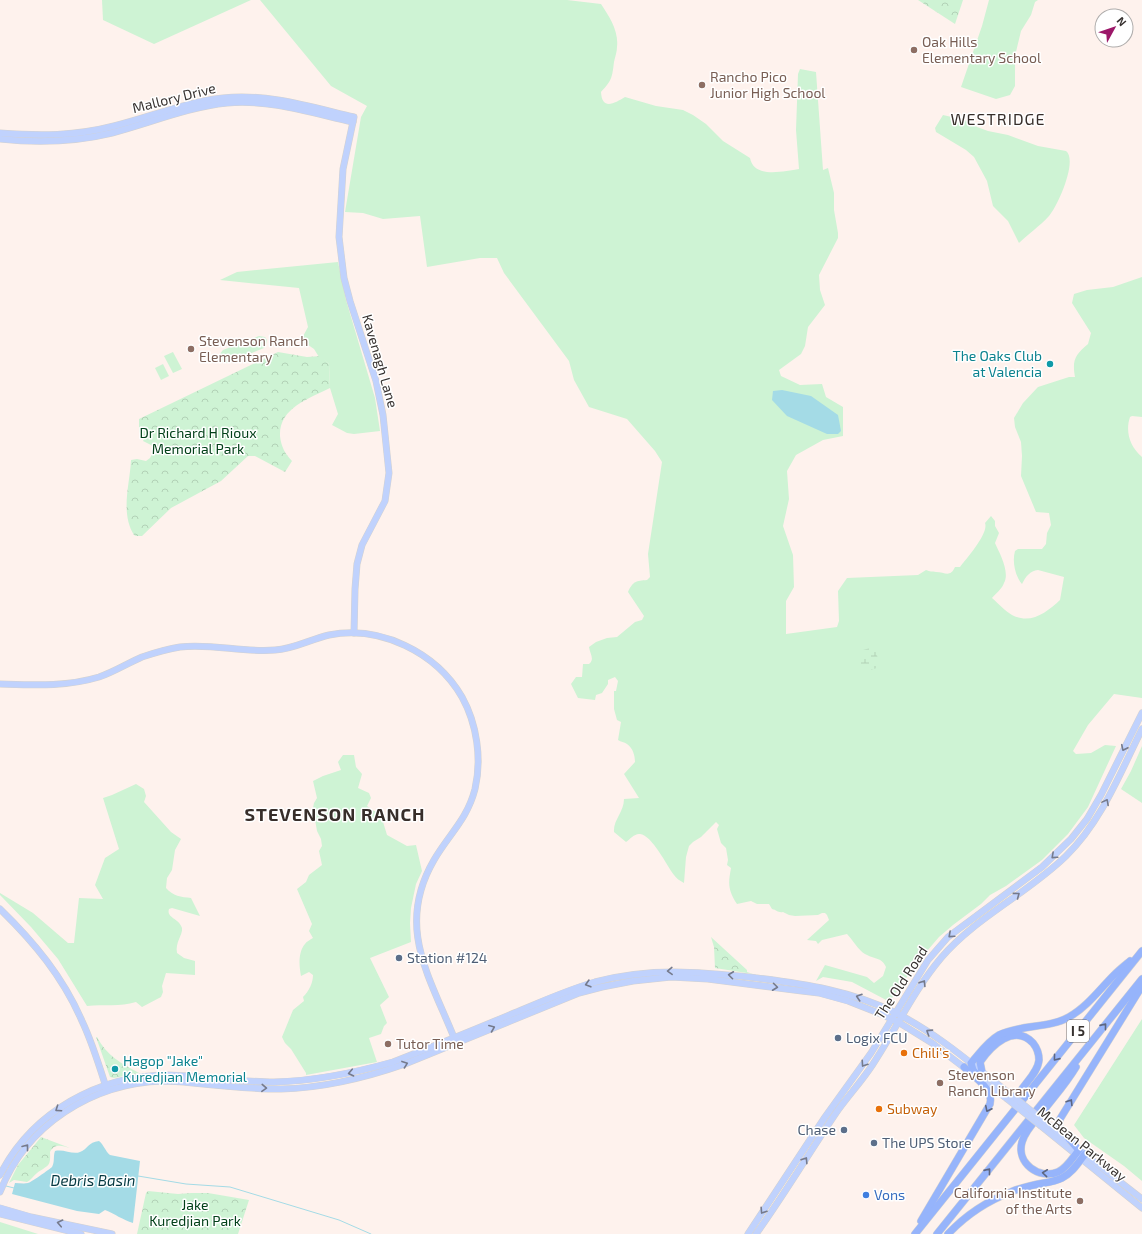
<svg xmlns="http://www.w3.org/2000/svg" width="1142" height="1234" viewBox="0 0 1142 1234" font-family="'Exo 2',sans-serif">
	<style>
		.grass { fill: #cef3d4 }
		.forest { fill: url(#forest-crowns) }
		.wetland { fill: url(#wetland-marsh) }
		.water { fill: #a4dbe6 }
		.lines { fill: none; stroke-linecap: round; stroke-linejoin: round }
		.stream { stroke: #a4dbe6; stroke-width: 1 }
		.major-casing { stroke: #d3d2d1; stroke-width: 7 }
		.highway-casing { stroke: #d3d2d1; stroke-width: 8 }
		.major { stroke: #c0d2fd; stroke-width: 6 }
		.highway { stroke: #96b4fb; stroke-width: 7 }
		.major-bridge-casing { stroke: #d3d2d1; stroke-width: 7; stroke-linecap: butt }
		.major-bridge { stroke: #c0d2fd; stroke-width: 6 }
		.oneway { stroke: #757a8c }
		.oneway2 { stroke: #5d6681 }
		.education-dot { fill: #8d6e63; stroke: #fff; stroke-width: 1.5 }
		.culture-dot { fill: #0f9aa8; stroke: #fff; stroke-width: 1.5 }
		.service-dot { fill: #5c6f8a; stroke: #fff; stroke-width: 1.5 }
		.food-dot { fill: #e8710a; stroke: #fff; stroke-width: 1.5 }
		.shop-dot { fill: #3f7fe0; stroke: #fff; stroke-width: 1.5 }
		.labels { text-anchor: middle; stroke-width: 3; stroke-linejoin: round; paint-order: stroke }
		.shield { fill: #fff; stroke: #73706e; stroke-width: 1 }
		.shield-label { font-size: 13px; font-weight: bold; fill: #373230 }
		.education-label { font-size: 14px; fill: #785e54; stroke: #fff; text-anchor: start }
		.street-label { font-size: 14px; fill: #373230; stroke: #fff }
		.culture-label { font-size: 14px; fill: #0d838f; stroke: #fff; text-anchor: end }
		.park-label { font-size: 14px; fill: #024019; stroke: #fff }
		.service-label { font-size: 14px; fill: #4e5e75; stroke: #fff; text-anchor: start }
		.food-label { font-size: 14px; fill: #c56008; stroke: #fff; text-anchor: start }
		.shop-label { font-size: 14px; fill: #366cbe; stroke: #fff; text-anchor: start }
		.water-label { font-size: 15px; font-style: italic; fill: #063a43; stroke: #fff }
		.quarter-label { font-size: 16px; letter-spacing: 1px; fill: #372e2a; stroke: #fff }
		.district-label { font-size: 18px; font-weight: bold; letter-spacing: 1px; fill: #372e2a; stroke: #fff }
	</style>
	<defs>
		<pattern id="forest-crowns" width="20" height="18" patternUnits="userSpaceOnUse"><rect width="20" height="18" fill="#cef3d4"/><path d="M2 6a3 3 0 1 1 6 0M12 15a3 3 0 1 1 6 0" fill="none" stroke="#b2d1b6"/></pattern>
		<pattern id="wetland-marsh" width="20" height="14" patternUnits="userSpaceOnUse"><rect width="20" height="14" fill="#cef3d4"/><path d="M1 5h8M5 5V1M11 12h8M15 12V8" fill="none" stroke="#b2d1b6"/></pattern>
	</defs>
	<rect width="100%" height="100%" fill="#fef2ed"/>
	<!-- grass -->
	<g class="grass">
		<polygon points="102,0 251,0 154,44 103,20"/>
		<path d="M 260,0 L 567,0 L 601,4 C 609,16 619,31 617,47 C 617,52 615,57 614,62 C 612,78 612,80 601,92 C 602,111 615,103 625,97 L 656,106 L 683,110 L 693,115 L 706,124 L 723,141 L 750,158 C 754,179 784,171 799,169 L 796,130 L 798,74 L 800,69 L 816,72 L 823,170 L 828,168 L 834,193 L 834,210 L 838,233 L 838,238 L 819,275 L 820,290 L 825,305 L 808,327 L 805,346 L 801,354 L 779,370 L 781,376 L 800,385 L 822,384 L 826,397 L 843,407 L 843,436 L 823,440 L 796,455 L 787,471 L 789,499 L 783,526 L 793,555 L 794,587 L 786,601 L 786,634 L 837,627 L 839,621 L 838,591 L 847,578 L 918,575 L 926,570 C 930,572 932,571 936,572 C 945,572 950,578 955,567 L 960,567 C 967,558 989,533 985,523 L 991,516 L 995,521 L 995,526 L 999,533 L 995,543 C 1000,554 1010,572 1004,583 C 1002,589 996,593 992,598 C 999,604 1005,611 1012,615 C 1031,625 1047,612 1060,600 L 1064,577 L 1038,570 C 1030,571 1026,576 1022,584 C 1015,576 1012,561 1015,551 L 1018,549 L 1042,549 L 1046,544 L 1047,533 L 1051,525 L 1049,513 L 1036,512 L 1021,476 L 1022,456 L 1021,442 L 1015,427 L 1014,418 L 1023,403 L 1038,387 L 1069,377 L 1075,377 C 1072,360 1075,355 1088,344 L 1091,333 L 1072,303 L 1074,294 L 1087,290 L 1113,287 L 1142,277 L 1142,417 L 1132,416 L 1130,417 C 1125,432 1130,447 1142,457 L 1142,698 L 1114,694 L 1088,725 L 1073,751 L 1076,754 L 1091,753 L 1105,745 L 1116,746 L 1088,807 L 1068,834 L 1042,860 L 1006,886 L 990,895 L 981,904 L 953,925 L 939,937 L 915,965 L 893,997 L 888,1001 L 852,982 L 823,977 L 816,981 L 825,965 L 867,977 L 874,983 L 883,976 L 886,967 C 882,957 873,959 865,954 C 859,951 852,939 847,934 L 822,940 L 818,944 L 816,941 L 807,940 L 829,920 L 827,915 L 825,913 L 822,913 L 818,915 L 795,916 L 789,915 L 783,912 C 778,913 777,910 772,909 L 769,904 L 757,904 L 751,901 L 737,904 C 728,890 728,884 731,868 L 727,865 L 728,860 L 726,848 L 721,843 L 717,829 L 719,825 L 716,822 L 701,837 L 693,842 L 689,846 L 686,857 L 684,883 C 680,881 676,878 674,875 C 667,866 652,835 640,834 C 635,833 630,839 626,842 L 614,832 C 613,820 624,812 624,799 L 639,798 L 624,774 L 635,762 C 635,756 633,748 627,744 C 624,742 621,742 618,740 L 621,722 L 617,720 L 614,709 L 614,691 L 616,691 L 618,681 L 615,677 L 608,680 L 608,684 L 602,693 L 596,695 L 595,700 L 578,698 L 571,684 L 576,677 L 582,677 L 583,664 L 589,664 C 595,659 590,654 589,647 L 596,642 L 607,638 L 617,637 L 635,622 L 642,620 L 644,616 L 628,592 C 633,581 636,581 647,580 L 650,577 L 648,554 L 662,462 L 655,451 L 627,419 L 589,407 L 574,380 L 569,361 L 504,273 L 497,258 L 480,258 L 427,267 L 420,216 L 383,219 L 363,213 L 345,212 L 361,117 L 367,106 L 331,86 Z"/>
		<polygon points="989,0 1038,0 1035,2 1031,15 1021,31 1015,56 1015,86 1010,95 996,99 961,87 982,26"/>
		<path d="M 943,115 L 956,118 L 961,118 L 977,127 L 988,131 L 1008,135 L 1038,146 L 1066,151 C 1078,160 1058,206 1049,216 C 1040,226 1028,234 1019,243 L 1008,221 L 993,206 L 987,181 L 974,157 L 966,150 L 936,132 L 935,128 Z"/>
		<polygon points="338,262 346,300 375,398 380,431 354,434 347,433 332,425 338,414 330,388 329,364 321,357 319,357 314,349 301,340 308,327 299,288 220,280 237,272"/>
		<path d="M 259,336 L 265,337 L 267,340 L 266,345 L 264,348 L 227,363 C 222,363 219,360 219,355 L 223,350 Z"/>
		<polygon points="173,352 182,369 173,373 164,356"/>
		<polygon points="163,364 169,376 161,380 155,368"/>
		<polygon points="1142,746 1142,803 1121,789 1131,771"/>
		<path d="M 343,755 L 354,755 L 356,767 L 362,774 L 358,788 L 369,793 L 371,798 L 367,806 L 374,811 L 380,812 L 387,835 L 407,846 L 416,845 L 422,871 L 416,884 L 411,908 L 410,923 L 411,942 L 370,958 L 389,997 L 380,1005 L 387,1023 L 384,1026 L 381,1034 L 369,1038 L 377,1062 L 306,1075 L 306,1073 L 291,1049 L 285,1043 L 282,1037 L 293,1010 L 304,1001 L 303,997 C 309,991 313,983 313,975 L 309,972 L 301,976 C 299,966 298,952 305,944 C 307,941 310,940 313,938 L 309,931 L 312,924 L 297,889 L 306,882 L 309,875 L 322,865 L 319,851 L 322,846 L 321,839 L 317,831 L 313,808 L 314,803 L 317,798 L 313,781 L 323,776 L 341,770 L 338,762 Z"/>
		<path d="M 136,784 L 144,789 L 146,796 L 144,802 L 171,832 L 181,839 L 175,850 L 172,870 L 167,878 L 166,888 C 173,896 181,897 191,898 L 200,916 L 172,908 L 169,909 C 166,918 179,918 182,928 C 183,935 175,942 177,953 L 184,958 L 195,961 L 195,975 L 166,973 L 162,986 L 163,992 L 161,997 L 142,1007 L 136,1002 C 120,1007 104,1004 87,1006 L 58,959 L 31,927 L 0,895 L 0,893 L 33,913 L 68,943 L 74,943 L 79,898 L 103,899 L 95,885 L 105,858 L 119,849 L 103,798 L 112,795 Z"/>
		<polygon points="1142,1019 1142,1181 1124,1166 1084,1138 1074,1125"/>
		<polygon points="0,1222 38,1234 0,1234"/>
	</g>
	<!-- forest -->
	<g class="forest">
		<polygon points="918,0 963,0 955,24"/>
		<path d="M 278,352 L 307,357 L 321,356 L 329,364 L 330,388 C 308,399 279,408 280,436 C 281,446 285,454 292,461 L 285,472 L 255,456 L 248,456 L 221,481 L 171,508 L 142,536 L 136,536 L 134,535 C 120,513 130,484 131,460 L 137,459 L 146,461 L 150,458 L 154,450 L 151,445 L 143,441 L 145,437 L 139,432 L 139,419 Z"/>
		<polygon points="711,937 747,970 747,972 753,974 715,968 714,947"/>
		<path d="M 96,1037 L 97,1037 C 106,1055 122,1064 139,1073 L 114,1078 L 110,1077 Z"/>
		<path d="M 41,1137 L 70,1148 C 62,1146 55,1143 50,1152 C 51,1167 48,1165 37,1173 C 33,1176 31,1180 27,1182 L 14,1180 L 9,1183 L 18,1165 Z"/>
		<polygon points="148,1191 178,1194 191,1193 208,1193 249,1200 238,1234 137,1234 146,1193"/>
	</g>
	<!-- wetland -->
	<path class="wetland" d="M 870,648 L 875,650 C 877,655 880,662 877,668 C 862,673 859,668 859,653 L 863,650 Z"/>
	<!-- water -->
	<g class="water">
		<polygon points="782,390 811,396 838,415 841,431 838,434 827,434 787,416 772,400 773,391"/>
		<path d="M 99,1141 C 104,1145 105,1151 110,1155 L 140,1161 L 133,1223 C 123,1220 115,1214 105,1210 L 99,1214 L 77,1211 L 12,1194 L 15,1183 C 19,1183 24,1184 28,1183 C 30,1183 50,1169 52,1167 C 55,1162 53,1156 55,1151 C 64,1149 73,1155 80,1152 C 88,1149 88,1142 99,1141 Z"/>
	</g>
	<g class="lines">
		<!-- stream -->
		<g class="stream">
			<polyline points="138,1176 186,1184 230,1187 339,1220 371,1234"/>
			<polyline points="6,1186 14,1188"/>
		</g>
		<defs>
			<g id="major">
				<path d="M 0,133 C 39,136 76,136 114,126 C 150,117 186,102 223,98 C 267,93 311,107 354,117 L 343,169 L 339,237 L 344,278 L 350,301 L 376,381 L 383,415 L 389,473 L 385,501 L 362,545 L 357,564 L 355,589 L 354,633"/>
				<path d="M 0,139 C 38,143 75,142 112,133 C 150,123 188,107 227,103 C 270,99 312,113 353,122"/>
				<path d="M 0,684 C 33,685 66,687 99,677 C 114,672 128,663 142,657 C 154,653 167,649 180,647 C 212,643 243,653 275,650 C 294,649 311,639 329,635 C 380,625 436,652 462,697 C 477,724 482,759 475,789 C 467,820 449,834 434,860 C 395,927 430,977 455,1040"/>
				<path d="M 0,909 C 34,942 63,977 82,1021 C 92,1042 99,1065 106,1087"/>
				<polyline points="980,1079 1006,1098"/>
				<polyline points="1044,1121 1067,1140"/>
				<polyline points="1041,1126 1142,1208"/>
				<polyline points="1082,1152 1142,1199"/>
				<path d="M 0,1175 C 32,1112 99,1075 168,1075 C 204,1076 239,1082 274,1082 C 315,1081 354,1073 393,1062 C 434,1046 474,1030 514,1013 C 541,1002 567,990 595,982 C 653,967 699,972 757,978 C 805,984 852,991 896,1013 C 938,1034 973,1065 1010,1094"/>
				<path d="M 0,1192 C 26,1125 92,1083 163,1081 C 173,1081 183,1082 193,1083 C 222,1086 252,1089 281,1089 C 323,1088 365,1078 405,1064 L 579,993 L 602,987 L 633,981 L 671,977 L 708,979 L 802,991 L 819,993 L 848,1001 L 881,1014 L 898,1022 L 932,1043 L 966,1069"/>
				<polyline points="0,1208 31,1217 112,1234"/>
				<polyline points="0,1214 81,1234"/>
				<polyline points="748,1234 825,1117 871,1053 928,960 948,937 1042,867 1071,839 1087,819 1101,795 1142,713"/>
				<path d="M 756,1234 C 784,1195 809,1153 836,1113 C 848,1096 862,1081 873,1064 C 896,1029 914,990 941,958 C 976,917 1027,894 1066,856 C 1102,821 1120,773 1142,729"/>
			</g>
			<g id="highway">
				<path d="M 1076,1067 C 1066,1084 1053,1098 1041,1114 C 1034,1122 1025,1131 1022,1142 C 1016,1163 1039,1180 1058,1172 C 1067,1168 1073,1157 1079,1150"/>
				<path d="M 982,1072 L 980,1062 C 991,1046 1014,1023 1033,1043 C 1037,1048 1039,1054 1039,1060 C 1038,1072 1026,1082 1020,1092 C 1018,1096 1017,1100 1016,1104"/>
				<path d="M 979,1077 L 973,1070 L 971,1063 C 980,1053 987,1042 999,1035 C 1021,1024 1048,1029 1069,1017 C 1087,1007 1100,989 1114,975 C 1119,970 1124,966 1130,961"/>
				<polyline points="1076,1147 1060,1128 1059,1125 1060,1119 1142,986"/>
				<path d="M 921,1221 L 990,1104 C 994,1089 974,1077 964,1067"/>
				<polyline points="915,1234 1142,951"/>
				<polyline points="937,1234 1142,979"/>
				<path d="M 948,1234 C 966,1215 987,1201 1011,1192 C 1022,1187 1033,1185 1044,1183 C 1050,1182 1056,1181 1062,1178 C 1072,1173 1078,1163 1085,1154"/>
			</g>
		</defs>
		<!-- major casing -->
		<use href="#major" class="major-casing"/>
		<!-- highway casing -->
		<use href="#highway" class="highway-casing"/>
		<!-- major -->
		<use href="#major" class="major"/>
		<!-- highway -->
		<use href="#highway" class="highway"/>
		<defs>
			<g id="major-bridge">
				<polyline points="1010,1094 1044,1121"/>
				<polyline points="1006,1098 1041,1126"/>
			</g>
		</defs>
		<!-- major-bridge casing -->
		<use href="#major-bridge" class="major-bridge-casing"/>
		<!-- major-bridge -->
		<use href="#major-bridge" class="major-bridge"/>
	</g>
	<!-- one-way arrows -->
	<defs><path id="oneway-chevron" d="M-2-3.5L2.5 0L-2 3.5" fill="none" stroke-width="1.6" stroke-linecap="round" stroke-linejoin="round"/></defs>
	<g class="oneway">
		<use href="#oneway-chevron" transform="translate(1124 748) rotate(116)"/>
		<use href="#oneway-chevron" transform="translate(1106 802) rotate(-62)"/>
		<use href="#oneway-chevron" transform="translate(1054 856) rotate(138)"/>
		<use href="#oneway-chevron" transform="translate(1017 895) rotate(-37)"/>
		<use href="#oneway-chevron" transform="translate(951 935) rotate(138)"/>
		<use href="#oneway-chevron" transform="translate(670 971) rotate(178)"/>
		<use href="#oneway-chevron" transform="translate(731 975) rotate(-173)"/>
		<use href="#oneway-chevron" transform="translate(923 983) rotate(-58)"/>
		<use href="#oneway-chevron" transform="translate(588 984) rotate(164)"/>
		<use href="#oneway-chevron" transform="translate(775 987) rotate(7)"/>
		<use href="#oneway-chevron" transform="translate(859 997) rotate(-162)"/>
		<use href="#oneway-chevron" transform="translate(492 1028) rotate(-22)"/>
		<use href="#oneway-chevron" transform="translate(929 1032) rotate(-147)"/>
		<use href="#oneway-chevron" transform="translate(405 1064) rotate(-20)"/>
		<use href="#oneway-chevron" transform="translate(864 1064) rotate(124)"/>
		<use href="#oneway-chevron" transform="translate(351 1073) rotate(168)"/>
		<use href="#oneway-chevron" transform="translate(264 1088) rotate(3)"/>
		<use href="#oneway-chevron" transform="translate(58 1109) rotate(146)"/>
		<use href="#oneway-chevron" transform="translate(26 1147) rotate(-52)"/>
		<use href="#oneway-chevron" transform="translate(805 1160) rotate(-57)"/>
		<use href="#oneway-chevron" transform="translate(763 1211) rotate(123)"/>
		<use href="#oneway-chevron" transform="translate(60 1223) rotate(-168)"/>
	</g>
	<g class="oneway2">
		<use href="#oneway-chevron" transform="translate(1104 1026) rotate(-51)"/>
		<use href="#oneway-chevron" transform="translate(1056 1058) rotate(129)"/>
		<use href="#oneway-chevron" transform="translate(1070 1102) rotate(-58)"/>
		<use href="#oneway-chevron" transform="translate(988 1109) rotate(116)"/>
		<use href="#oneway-chevron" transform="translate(988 1171) rotate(-51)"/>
		<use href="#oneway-chevron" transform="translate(1045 1173) rotate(-174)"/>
	</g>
	<!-- markers -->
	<g class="education-dot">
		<circle cx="914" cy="50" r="4"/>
		<circle cx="702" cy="85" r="4"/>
		<circle cx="191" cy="349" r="4"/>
		<circle cx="388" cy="1044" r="4"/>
		<circle cx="940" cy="1083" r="4"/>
		<circle cx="1080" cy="1201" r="4"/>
	</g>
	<g class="culture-dot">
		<circle cx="1050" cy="364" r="4"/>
		<circle cx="115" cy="1069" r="4"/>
	</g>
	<g class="service-dot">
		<circle cx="399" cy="958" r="4"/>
		<circle cx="838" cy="1038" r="4"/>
		<circle cx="844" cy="1130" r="4"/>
		<circle cx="874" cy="1143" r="4"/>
	</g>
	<g class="food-dot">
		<circle cx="904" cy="1053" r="4"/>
		<circle cx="879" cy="1109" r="4"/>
	</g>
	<circle class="shop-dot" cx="866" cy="1195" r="4"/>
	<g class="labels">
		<!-- shield labels -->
		<rect class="shield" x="1067" y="1020" width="22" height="22" rx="3"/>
		<g class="shield-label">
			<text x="1078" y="1036">I 5</text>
		</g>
		<!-- education labels -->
		<g class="education-label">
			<text x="922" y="47">Oak Hills<tspan x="922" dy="16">Elementary School</tspan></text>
			<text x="710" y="82">Rancho Pico<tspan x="710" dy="16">Junior High School</tspan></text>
			<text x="199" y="346">Stevenson Ranch<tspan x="199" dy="16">Elementary</tspan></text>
			<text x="396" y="1049">Tutor Time</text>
			<text x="948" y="1080">Stevenson<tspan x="948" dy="16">Ranch Library</tspan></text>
			<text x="1072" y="1198" text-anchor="end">California Institute<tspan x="1072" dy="16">of the Arts</tspan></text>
		</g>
		<!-- street labels -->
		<g class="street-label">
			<text transform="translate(174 98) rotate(-14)" y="5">Mallory Drive</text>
			<text transform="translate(380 361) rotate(74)" y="5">Kavenagh Lane</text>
			<text transform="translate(901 983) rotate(-57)" y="5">The Old Road</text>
			<text transform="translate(1082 1144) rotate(39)" y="5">McBean Parkway</text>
		</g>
		<!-- culture labels -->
		<g class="culture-label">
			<text x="1042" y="361">The Oaks Club<tspan x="1042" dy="16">at Valencia</tspan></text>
			<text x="123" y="1066" text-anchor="start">Hagop "Jake"<tspan x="123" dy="16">Kuredjian Memorial</tspan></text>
		</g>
		<!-- park labels -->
		<g class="park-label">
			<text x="198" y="438">Dr Richard H Rioux<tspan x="198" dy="16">Memorial Park</tspan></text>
			<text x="195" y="1210">Jake<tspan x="195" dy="16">Kuredjian Park</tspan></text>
		</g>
		<!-- service labels -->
		<g class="service-label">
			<text x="407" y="963">Station #124</text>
			<text x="846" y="1043">Logix FCU</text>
			<text x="836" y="1135" text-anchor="end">Chase</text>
			<text x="882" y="1148">The UPS Store</text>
		</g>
		<!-- food labels -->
		<g class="food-label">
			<text x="912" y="1058">Chili's</text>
			<text x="887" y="1114">Subway</text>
		</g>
		<!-- shop labels -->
		<g class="shop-label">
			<text x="874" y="1200">Vons</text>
		</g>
		<!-- water labels -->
		<g class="water-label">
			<text x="93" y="1186">Debris Basin</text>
		</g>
		<!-- quarter labels -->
		<g class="quarter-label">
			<text x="998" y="125">WESTRIDGE</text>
		</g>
		<!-- district labels -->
		<g class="district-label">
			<text x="335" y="821">STEVENSON RANCH</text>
		</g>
	</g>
	<!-- north arrow -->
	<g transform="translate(1114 28) rotate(50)"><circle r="19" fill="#ffffff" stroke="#afadac"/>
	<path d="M0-3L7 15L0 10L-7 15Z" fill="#9c1769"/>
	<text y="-6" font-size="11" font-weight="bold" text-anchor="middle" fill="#373230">N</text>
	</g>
</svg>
